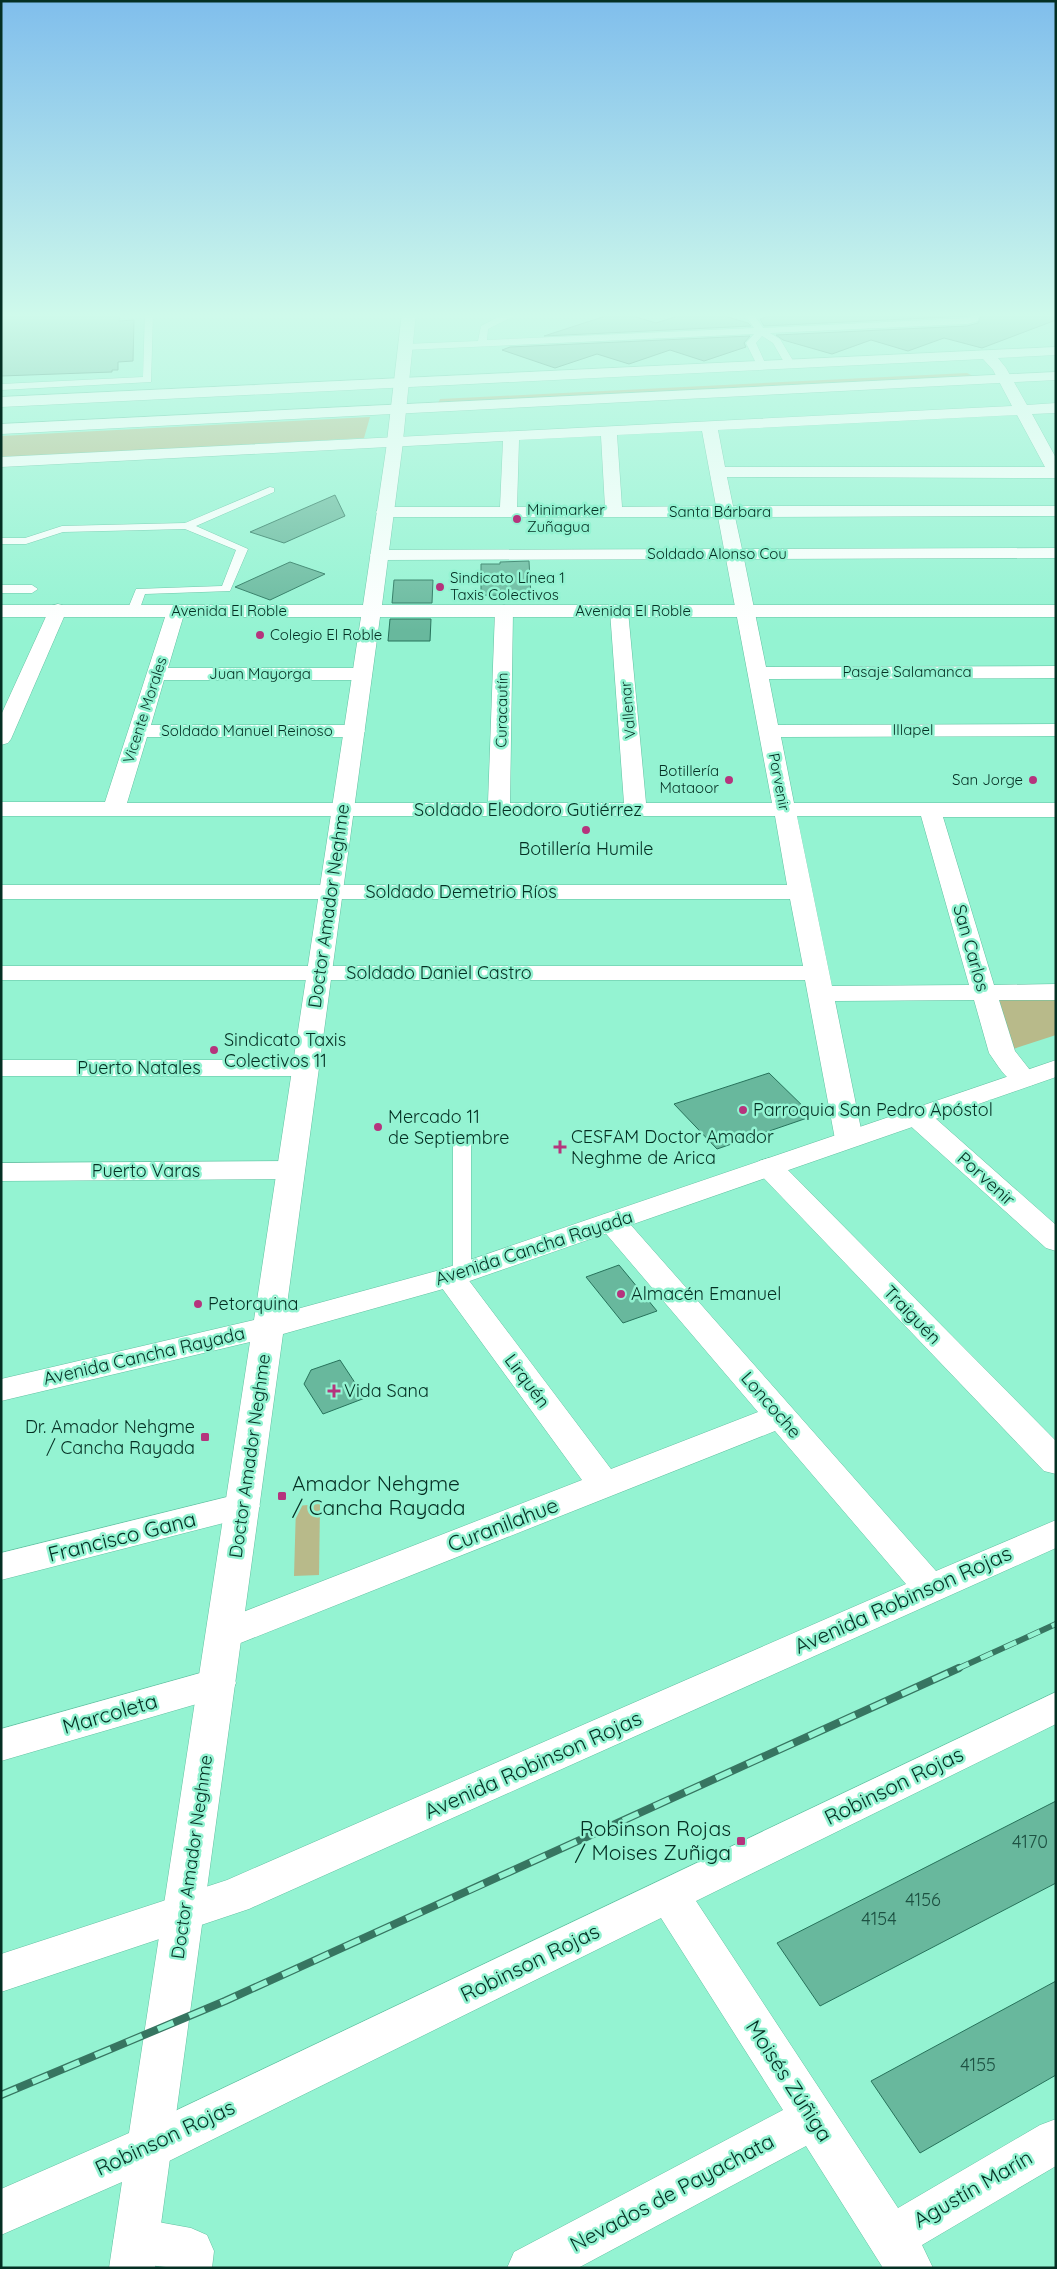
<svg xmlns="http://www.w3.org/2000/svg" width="1057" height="2269" viewBox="0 0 1057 2269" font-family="Quicksand,sans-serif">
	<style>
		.green { fill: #b8ba8a }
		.building { fill: #68b89d; stroke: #27725b }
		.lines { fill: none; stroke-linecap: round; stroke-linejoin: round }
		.lane-casing { stroke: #62c1a2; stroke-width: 1 }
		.street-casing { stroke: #62c1a2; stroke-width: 1 }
		.secondary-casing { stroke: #62c1a2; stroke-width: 1 }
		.primary-casing { stroke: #62c1a2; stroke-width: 1 }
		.lane { fill: #fff; fill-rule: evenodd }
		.street { fill: #fff; fill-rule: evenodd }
		.secondary { fill: #fff; fill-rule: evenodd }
		.primary { fill: #fff; fill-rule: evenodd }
		.rail-far1-casing { stroke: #377561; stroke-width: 6 }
		.rail-casing { stroke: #377561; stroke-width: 8 }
		.rail-far1 { stroke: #94f3d2; stroke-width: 4.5; stroke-dasharray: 13; stroke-linecap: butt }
		.rail { stroke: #94f3d2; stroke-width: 5.5; stroke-dasharray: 17; stroke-linecap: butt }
		.poi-dot { fill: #b5347d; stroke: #94f3d2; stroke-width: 2 }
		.labels { text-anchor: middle; stroke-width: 5; stroke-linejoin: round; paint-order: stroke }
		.far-poi-label { font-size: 15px; fill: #042f23; stroke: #94f3d2; text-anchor: start }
		.far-street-label { font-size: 15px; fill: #042f23; stroke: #94f3d2 }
		.street-label { font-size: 18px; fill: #042f23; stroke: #94f3d2 }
		.poi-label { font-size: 18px; fill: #042f23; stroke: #94f3d2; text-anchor: start }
		.near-number-label { font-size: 18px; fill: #1d5142 }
		.near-poi-label { font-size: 21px; fill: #042f23; stroke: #94f3d2; text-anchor: start }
		.near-street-label { font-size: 21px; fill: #042f23; stroke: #94f3d2 }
	</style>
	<rect width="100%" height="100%" fill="#94f3d2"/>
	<!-- green -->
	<g class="green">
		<polygon points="967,373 973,376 438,403 440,399"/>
		<polygon points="370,417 364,438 1,458 1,436"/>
		<polygon points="1056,997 1056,1035 1007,1051 986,999"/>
		<polygon points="320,1504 319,1575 294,1576 296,1506"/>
	</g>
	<!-- building -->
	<g class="building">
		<polygon points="120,313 119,321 134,320 133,361 118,362 118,370 112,370 112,372 1,376 1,316"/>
		<polygon points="615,313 623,313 656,323 687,313 714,313 748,323 751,326 544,336"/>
		<polygon points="778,313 970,313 967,316 764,326 760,319"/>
		<polygon points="982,313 1056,313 1056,320 982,348 944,338 908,351 871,340 832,354 783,340 776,335 967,326 978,323"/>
		<polygon points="750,336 744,343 746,347 704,361 670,350 629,364 597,354 555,368 502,350 510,347"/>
		<polygon points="335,495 345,516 284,543 250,532"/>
		<polygon points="529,561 531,596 481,595 481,564 500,564 500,562"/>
		<polygon points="290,562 325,574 270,600 235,587"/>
		<polygon points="394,580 433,580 432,603 392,603"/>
		<polygon points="390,619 431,619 430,641 388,641"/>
		<polygon points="769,1073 813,1116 717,1149 674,1104"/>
		<polygon points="619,1265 657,1311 623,1323 586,1277"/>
		<polygon points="340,1360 365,1398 323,1414 304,1384 311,1370"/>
		<polygon points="1056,1801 1056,1883 820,2006 777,1943"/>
		<polygon points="1056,1981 1056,2075 920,2153 871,2081"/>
	</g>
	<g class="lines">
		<defs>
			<g id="lane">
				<polygon points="145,313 153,313 151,382 1,390 1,384 143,377"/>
				<polygon points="506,313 520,313 488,329 487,340 754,328 744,313 753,313 763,328 967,318 971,317 972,313 980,313 978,321 967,324 770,333 780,339 795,364 790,367 785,364 773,343 762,336 756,343 766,365 758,367 746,343 754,334 405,350 400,347 405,344 478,341 481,326"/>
				<polygon points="270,487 274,488 274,492 196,526 248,549 230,591 145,594 139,611 133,615 127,611 136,589 222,586 236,550 185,529 63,532 26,544 1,544 1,538 25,538 62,526 185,523"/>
				<polygon points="1,585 32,585 38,589 32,593 1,593"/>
				<polygon points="462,1139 468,1140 471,1144 471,1273 469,1277 462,1279 455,1277 453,1273 453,1144 456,1140"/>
			</g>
			<g id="street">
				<path d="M 1056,347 L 1056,355 L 998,358 L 1006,368 L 1027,405 L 1056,403 L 1056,413 L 1032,414 L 1056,458 L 1056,478 L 727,477 L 733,506 L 1056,506 L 1056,516 L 735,517 L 742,549 L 1056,548 L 1056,558 L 744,559 L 766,667 L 1056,666 L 1056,678 L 769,679 L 778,725 L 1056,724 L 1056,736 L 781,737 L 794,803 L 1056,803 L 1056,817 L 943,817 L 994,985 L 1056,984 L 1056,1000 L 999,1000 L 1015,1051 L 1037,1079 L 1033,1085 C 1011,1090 1001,1070 989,1053 L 974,1000 L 835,1001 L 863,1139 L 859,1145 L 849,1148 L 839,1145 L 835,1139 L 805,980 L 1,980 L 1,966 L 803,966 L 790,899 L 1,899 L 1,885 L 787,885 L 775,816 L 1,816 L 1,802 L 105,802 L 167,611 L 169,607 L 176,605 L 183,607 L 185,611 L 168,668 L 362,668 L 369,670 L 372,674 L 369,678 L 362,680 L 164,680 L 151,725 L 355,725 L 362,727 L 365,731 L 362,735 L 355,737 L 147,737 L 127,803 L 488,803 L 495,611 L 497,607 L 504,605 L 511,607 L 513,611 L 510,803 L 624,803 L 610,611 L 612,607 L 619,605 L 626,607 L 628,611 L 646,803 L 772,803 L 726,559 L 379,560 L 373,559 L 370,555 L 373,551 L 379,550 L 724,549 L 718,517 L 385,517 L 379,516 L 376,512 L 379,508 L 385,507 L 500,507 L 503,441 L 1,467 L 1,457 L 1012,406 L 993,370 L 983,359 L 1,407 L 1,397 ZM 1017,415 L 1045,467 L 725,467 L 718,430 ZM 702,431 L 716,506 L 622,507 L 617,435 ZM 601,436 L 605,507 L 517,507 L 519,440 ZM 797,816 L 921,816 L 969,985 L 832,986 Z"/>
				<polygon points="58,604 65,606 67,610 11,739 8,743 1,745 1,715 49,610 51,606"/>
				<polygon points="1,1060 306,1060 315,1062 319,1068 315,1074 306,1076 1,1076"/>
				<polygon points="916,1108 926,1110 1056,1225 1056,1251 1046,1248 906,1122 902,1116 906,1110"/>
				<polygon points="769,1158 779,1161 1056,1441 1056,1474 1044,1471 759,1173 755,1167 759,1161"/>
				<polygon points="291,1161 301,1164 305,1170 301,1176 291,1179 1,1181 1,1163"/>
				<polygon points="612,1213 622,1215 936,1571 1056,1520 1056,1548 249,1909 1,1992 1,1954 227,1880 906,1584 775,1431 238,1644 225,1648 212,1644 207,1634 212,1624 582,1480 439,1284 435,1277 439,1270 450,1267 461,1270 611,1469 758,1412 602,1229 598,1222 602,1215"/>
				<polygon points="243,1493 255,1497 260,1506 255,1515 1,1580 1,1553"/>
				<polygon points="218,1668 231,1672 236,1683 231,1694 1,1761 1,1729"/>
				<polygon points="1056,1692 1056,1724 696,1901 898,2208 1040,2125 1056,2119 1056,2166 922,2245 933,2268 883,2268 806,2146 578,2268 507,2268 514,2252 783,2110 661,1918 165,2163 149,2169 133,2163 127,2147 133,2131"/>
				<path d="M 136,2218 L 191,2228 L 207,2235 L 214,2251 L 212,2268 C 180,2268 150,2269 120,2257 L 113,2241 L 120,2225 Z"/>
			</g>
			<polygon id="secondary" points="402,313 416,313 402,450 382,605 1056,605 1056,617 380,617 286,1312 440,1270 1056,1060 1056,1077 461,1284 283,1334 155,2268 109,2268 122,2182 1,2235 1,2189 129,2133 250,1342 1,1401 1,1379 254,1320 361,617 1,617 1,605 363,605 386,450"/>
			<polygon id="primary" points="1056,372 1056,380 1,434 1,424"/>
		</defs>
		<!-- lane casing -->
		<use href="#lane" class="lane-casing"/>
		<!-- street casing -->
		<use href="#street" class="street-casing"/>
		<!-- secondary casing -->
		<use href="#secondary" class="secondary-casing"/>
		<!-- primary casing -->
		<use href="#primary" class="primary-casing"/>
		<!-- lane -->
		<use href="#lane" class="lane"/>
		<!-- street -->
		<use href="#street" class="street"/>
		<!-- secondary -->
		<use href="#secondary" class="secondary"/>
		<!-- primary -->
		<use href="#primary" class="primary"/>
		<defs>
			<polyline id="rail-far1" points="957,1669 1056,1624"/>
			<polyline id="rail" points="1,2095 225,2001 959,1668"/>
		</defs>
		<!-- rail-far1 casing -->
		<use href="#rail-far1" class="rail-far1-casing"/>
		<!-- rail casing -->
		<use href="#rail" class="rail-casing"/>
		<!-- rail-far1 -->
		<use href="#rail-far1" class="rail-far1"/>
		<!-- rail -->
		<use href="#rail" class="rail"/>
	</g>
	<!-- sky -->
	<linearGradient id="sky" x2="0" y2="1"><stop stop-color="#80beec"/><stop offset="0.5" stop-color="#cffaeb"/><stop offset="1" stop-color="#cffaeb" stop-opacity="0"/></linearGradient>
	<rect width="1057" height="631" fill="url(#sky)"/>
	<!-- markers -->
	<g class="poi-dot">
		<circle cx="517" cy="519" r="5"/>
		<circle cx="440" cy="587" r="5"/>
		<circle cx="260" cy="635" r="5"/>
		<circle cx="729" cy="780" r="5"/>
		<circle cx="1033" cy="780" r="5"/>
		<circle cx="586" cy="830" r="5"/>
		<circle cx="214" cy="1050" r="5"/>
		<circle cx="743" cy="1110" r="5"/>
		<circle cx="378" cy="1127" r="5"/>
		<path d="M557.5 1139.5h5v5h5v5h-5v5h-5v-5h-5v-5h5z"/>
		<circle cx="621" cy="1294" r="5"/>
		<circle cx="198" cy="1304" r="5"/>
		<path d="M331.5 1383.5h5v5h5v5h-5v5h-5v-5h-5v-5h5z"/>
		<rect x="200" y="1432" width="10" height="10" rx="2.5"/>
		<rect x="277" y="1491" width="10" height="10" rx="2.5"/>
		<rect x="736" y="1836" width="10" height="10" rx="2.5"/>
	</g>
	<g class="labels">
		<!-- far-poi labels -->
		<g class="far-poi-label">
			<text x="527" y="515">Minimarker<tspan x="527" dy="17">Zuñagua</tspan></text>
			<text x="450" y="583">Sindicato Línea 1<tspan x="450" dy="17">Taxis Colectivos</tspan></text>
			<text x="270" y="640">Colegio El Roble</text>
			<text x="719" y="776" text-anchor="end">Botillería<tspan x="719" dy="17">Mataoor</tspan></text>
			<text x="1023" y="785" text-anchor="end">San Jorge</text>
		</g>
		<!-- far-street labels -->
		<g class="far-street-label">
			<text x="720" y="517">Santa Bárbara</text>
			<text x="717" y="559">Soldado Alonso Cou</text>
			<text x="229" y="616">Avenida El Roble</text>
			<text x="633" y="616">Avenida El Roble</text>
			<text x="907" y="677">Pasaje Salamanca</text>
			<text x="260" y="679">Juan Mayorga</text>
			<text transform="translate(145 710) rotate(-72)" y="5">Vicente Morales</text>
			<text transform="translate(502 710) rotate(-89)" y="5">Curacautín</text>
			<text transform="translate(628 710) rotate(-95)" y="5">Vallenar</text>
			<text x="913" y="735">Illapel</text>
			<text x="247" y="736">Soldado Manuel Reinoso</text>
			<text transform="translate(779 782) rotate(79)" y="5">Porvenir</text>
		</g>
		<!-- street labels -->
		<g class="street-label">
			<text x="528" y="816">Soldado Eleodoro Gutiérrez</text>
			<text x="461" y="898">Soldado Demetrio Ríos</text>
			<text transform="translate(329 906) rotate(-82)" y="6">Doctor Amador Neghme</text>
			<text transform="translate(971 948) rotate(74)" y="6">San Carlos</text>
			<text x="439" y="979">Soldado Daniel Castro</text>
			<text x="139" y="1074">Puerto Natales</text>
			<text x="146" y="1177">Puerto Varas</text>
			<text transform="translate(986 1179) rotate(42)" y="6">Porvenir</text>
			<text transform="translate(534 1248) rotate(-18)" y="6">Avenida Cancha Rayada</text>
			<text transform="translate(912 1315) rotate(46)" y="6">Traiguén</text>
			<text transform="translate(144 1356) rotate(-13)" y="6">Avenida Cancha Rayada</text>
			<text transform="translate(527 1381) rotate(53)" y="6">Lirquén</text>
			<text transform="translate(771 1405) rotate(49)" y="6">Loncoche</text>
			<text transform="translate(250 1456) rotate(-82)" y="6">Doctor Amador Neghme</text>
			<text transform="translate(192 1857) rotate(-82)" y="6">Doctor Amador Neghme</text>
		</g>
		<!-- poi labels -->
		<g class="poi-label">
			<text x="586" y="855" text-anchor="middle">Botillería Humile</text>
			<text x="224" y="1046">Sindicato Taxis<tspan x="224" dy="21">Colectivos 11</tspan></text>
			<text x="753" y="1116">Parroquia San Pedro Apóstol</text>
			<text x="388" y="1123">Mercado 11<tspan x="388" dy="21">de Septiembre</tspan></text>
			<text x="571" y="1143">CESFAM Doctor Amador<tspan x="571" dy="21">Neghme de Arica</tspan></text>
			<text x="631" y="1300">Almacén Emanuel</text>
			<text x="208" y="1310">Petorquina</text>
			<text x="344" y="1397">Vida Sana</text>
			<text x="195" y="1433" text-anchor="end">Dr. Amador Nehgme<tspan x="195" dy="21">/ Cancha Rayada</tspan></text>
		</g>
		<!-- near-number labels -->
		<g class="near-number-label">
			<text x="1030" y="1848">4170</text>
			<text x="923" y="1906">4156</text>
			<text x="879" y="1925">4154</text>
			<text x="978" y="2071">4155</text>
		</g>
		<!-- near-poi labels -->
		<g class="near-poi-label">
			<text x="292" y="1491">Amador Nehgme<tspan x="292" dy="24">/ Cancha Rayada</tspan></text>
			<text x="731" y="1836" text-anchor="end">Robinson Rojas<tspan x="731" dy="24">/ Moises Zuñiga</tspan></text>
		</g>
		<!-- near-street labels -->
		<g class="near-street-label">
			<text transform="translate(503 1525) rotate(-21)" y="7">Curanilahue</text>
			<text transform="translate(122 1537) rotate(-14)" y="7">Francisco Gana</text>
			<text transform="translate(903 1600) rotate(-24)" y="7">Avenida Robinson Rojas</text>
			<text transform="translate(110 1714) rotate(-16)" y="7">Marcoleta</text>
			<text transform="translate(533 1765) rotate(-24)" y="7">Avenida Robinson Rojas</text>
			<text transform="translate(894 1786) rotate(-26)" y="7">Robinson Rojas</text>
			<text transform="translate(530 1963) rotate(-26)" y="7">Robinson Rojas</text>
			<text transform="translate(789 2081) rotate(57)" y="7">Moisés Zúñiga</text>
			<text transform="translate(165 2138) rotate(-25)" y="7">Robinson Rojas</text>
			<text transform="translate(973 2189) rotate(-30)" y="7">Agustín Marín</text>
			<text transform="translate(672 2193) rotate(-28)" y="7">Nevados de Payachata</text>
		</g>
	</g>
	<!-- border -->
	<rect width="1057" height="2269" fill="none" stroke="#042f23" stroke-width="5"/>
</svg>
